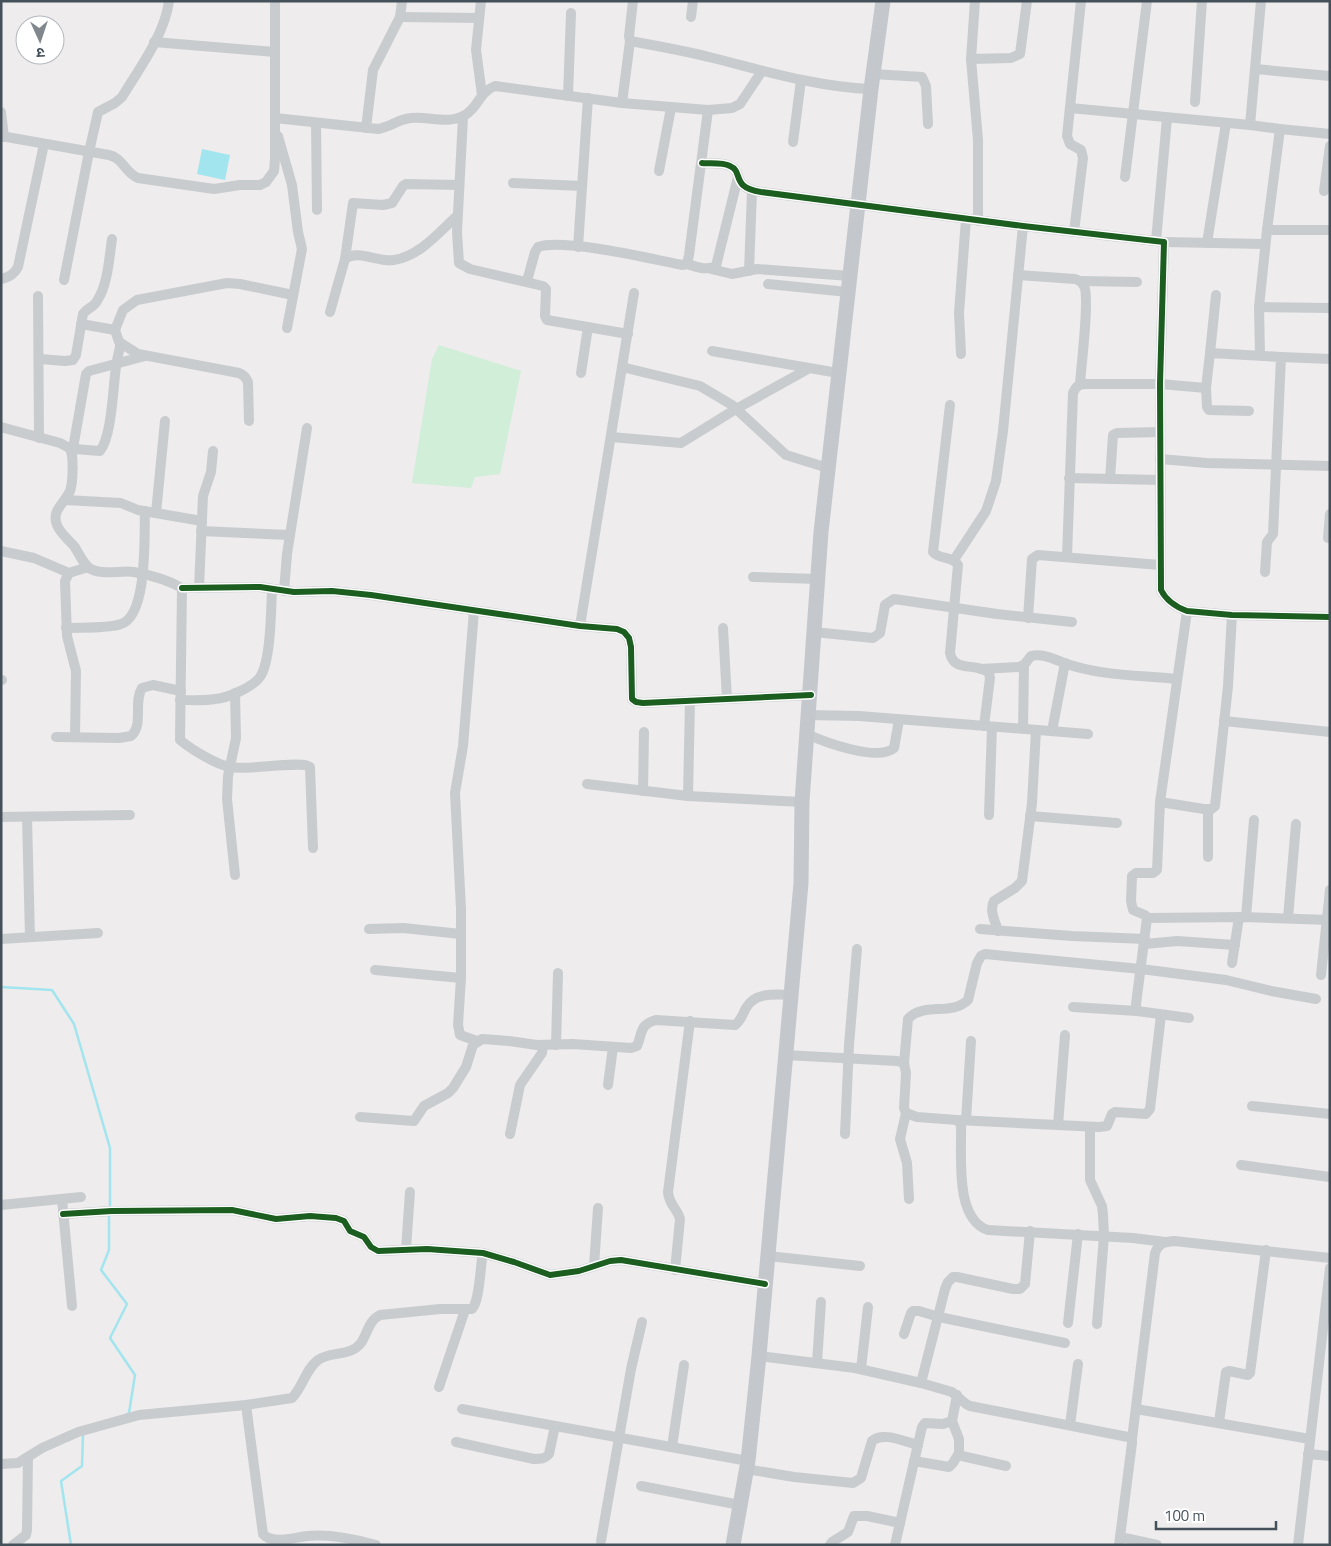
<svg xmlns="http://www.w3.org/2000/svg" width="1331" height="1546" viewBox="0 0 1331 1546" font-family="'Titillium Web','Noto Sans Devanagari',sans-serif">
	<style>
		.green { fill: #d0eed8 }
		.water { fill: #a2e5ee }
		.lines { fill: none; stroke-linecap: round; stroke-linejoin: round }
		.stream { stroke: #a2e5ee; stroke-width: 2.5 }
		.street { stroke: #c9ccce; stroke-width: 10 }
		.primary { stroke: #c4c8cc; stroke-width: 15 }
		.cycleway-casing { stroke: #fff; stroke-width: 9 }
		.cycleway { stroke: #1b5e20; stroke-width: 6 }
	</style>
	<rect width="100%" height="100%" fill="#eeeced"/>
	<!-- green -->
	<polygon class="green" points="439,345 521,371 500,474 475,477 471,488 412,483 432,359"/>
	<!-- water -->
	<polygon class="water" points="202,149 230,155 225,180 197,174"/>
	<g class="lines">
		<!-- stream -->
		<g class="stream">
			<polyline points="1,987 52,990 74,1024 110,1148 110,1209"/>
			<polyline points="109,1214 109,1250 101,1270 127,1304 110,1338 135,1375 129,1413 127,1414"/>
			<polyline points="71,1545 61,1481 82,1466 83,1433"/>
		</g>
		<!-- street -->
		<g class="street">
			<path d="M 275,1 L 275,118 L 378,129 C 390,127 399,119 411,118 C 429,116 448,125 465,115 C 479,107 478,93 495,86 L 622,103 L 708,110 L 732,108 L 740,104 L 762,71"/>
			<polyline points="481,1 476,50 482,95"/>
			<path d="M 633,1 L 629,36 L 630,41 C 658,46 686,51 713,58 C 765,71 817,87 871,89"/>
			<polyline points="975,1 971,59 978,140 978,221"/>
			<polyline points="400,17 479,18"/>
			<polyline points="691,17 693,1"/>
			<polyline points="154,42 275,52"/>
			<polyline points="971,59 1011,58 1020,54 1027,1"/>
			<polyline points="1255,69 1330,76"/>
			<polyline points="873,74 922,77 926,86 928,124"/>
			<polyline points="568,96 571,13"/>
			<polyline points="1195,102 1202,1"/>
			<polyline points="622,103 630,41"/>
			<polyline points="1070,108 1250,125 1280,129 1330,134"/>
			<polyline points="1,112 4,137"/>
			<polyline points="463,117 457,232 459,263 470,269 543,286 546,289 545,316 547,320 628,334"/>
			<polyline points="316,123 317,210"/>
			<polyline points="1250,125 1261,1"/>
			<polyline points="366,128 373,70 400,17 402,1"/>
			<path d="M 1,136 L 109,155 C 123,158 125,173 138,178 L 214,189 L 240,185 L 260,185 L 266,182 L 274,171 L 275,159 L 275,118"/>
			<polyline points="278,136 292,185 298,232 302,249 287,328"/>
			<polyline points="793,142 801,80"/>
			<path d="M 702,163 C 710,164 722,162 730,166 C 744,172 730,187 761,192 L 1023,226 L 1164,242 L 1160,384 L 1161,590 C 1166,600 1176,607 1187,611 L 1232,615 L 1330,617"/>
			<polyline points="659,171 671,108"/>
			<polyline points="1125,177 1147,1"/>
			<polyline points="513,183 582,186"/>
			<polyline points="1324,191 1330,146"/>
			<polyline points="1267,230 1330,230"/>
			<polyline points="1074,232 1083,158 1081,150 1070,144 1067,136 1081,1"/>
			<polyline points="1156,241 1167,118"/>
			<polyline points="1164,242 1265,244"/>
			<polyline points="1207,243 1226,123"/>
			<polyline points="578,247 588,98"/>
			<polyline points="345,259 353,203 383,205 392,203 403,186 406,184 459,185"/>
			<path d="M 687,264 C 697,267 706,271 716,266 L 738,177"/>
			<polyline points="711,269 732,274 757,269 850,276"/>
			<polyline points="749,271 752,191"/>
			<path d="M 1018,275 L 1075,279 C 1079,280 1082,282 1084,286 C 1090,297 1081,367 1080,384"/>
			<path d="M 1,279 C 10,277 14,274 18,267 L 44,144"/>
			<path d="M 64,280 L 89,152 L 98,112 L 115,103 L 122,97 C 139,69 165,34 169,1"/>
			<path d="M 527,281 L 535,252 L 538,247 C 563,238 652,259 682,265 L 687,264 L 689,255 L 708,110"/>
			<polyline points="1080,281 1137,282"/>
			<polyline points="768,284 848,292"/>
			<polyline points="38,296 39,438"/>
			<polyline points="1259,307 1330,308"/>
			<path d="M 330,312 L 345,259 C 358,249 379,263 394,260 C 420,256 439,232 457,216"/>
			<path d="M 81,324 L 115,330 L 119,342 L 138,354 L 239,373 C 244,375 246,377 248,382 L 249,421"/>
			<polyline points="115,330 123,310 137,300 227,283 240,284 293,295"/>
			<polyline points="712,351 838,373"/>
			<polyline points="1210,353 1216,295"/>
			<polyline points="961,354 959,313 966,219"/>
			<polyline points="1260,355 1259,307 1267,230 1280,129"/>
			<polyline points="1281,357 1330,359"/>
			<path d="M 40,359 L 65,361 L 73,360 L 76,355 L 83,314 C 87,308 94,307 97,301 C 108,284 109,259 112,239"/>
			<polyline points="622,367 700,386 732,405 786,455 828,468"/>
			<polyline points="581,373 588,327"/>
			<polyline points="1206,388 1207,407 1209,410 1249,411"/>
			<path d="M 950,405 L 933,552 C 940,560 953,556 958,565 L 950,653 C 954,673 977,662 989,673 L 990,678 L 984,726"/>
			<path d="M 1,427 L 60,443 C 64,445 67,446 70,449 C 74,456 73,483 70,491 C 65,503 51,510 57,525 C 60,533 68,539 74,546 C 79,553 82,562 89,568 C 101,576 121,570 134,572 C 150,575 168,580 182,588 L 180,740 C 191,749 215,764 230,767 C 246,771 301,760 310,767 L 313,848"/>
			<polyline points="611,437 681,443 736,409 808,369"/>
			<polyline points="72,454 86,374 89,371 145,356"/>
			<path d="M 72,454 L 75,449 L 100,451 C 112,436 113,387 116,367 C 117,359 119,351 121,343"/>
			<polyline points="1160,459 1207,463 1330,466"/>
			<polyline points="1069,478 1160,480"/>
			<polyline points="1110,479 1113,435 1117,433 1160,432"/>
			<polyline points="65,500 121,503 138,510 202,521"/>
			<polyline points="156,513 165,421"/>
			<polyline points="201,531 290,535"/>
			<polyline points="1328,538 1330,514"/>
			<polyline points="1,551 34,558 69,573"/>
			<path d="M 1067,556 L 1073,393 C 1076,386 1079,384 1086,384 L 1160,384 L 1206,388 L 1210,353 L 1281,357 L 1273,534 L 1267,542 L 1265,572"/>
			<polyline points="954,560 986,511 996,481 1003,431 1023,226"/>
			<polyline points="753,577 818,579"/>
			<polyline points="182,588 260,587 294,592 332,591 371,595 580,626 617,629 624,632 629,638 631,647 632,699 636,702 643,703 811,695"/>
			<polyline points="199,588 203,496 211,472 213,451"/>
			<polyline points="284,591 287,554 307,428"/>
			<polyline points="474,611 463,746 455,793 461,909 461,978 458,1025 460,1035 477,1041"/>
			<polyline points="1187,611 1160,802 1157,870 1153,873 1136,873 1132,876 1131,901 1133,910 1145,915 1147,918 1136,1004 1137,1011 1189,1018"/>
			<polyline points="1028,618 1032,559 1038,555 1160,565"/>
			<polyline points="580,626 634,293"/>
			<path d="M 66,628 C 81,627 107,629 121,624 C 148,616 144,535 145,511"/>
			<polyline points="723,628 727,699"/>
			<polyline points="814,632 873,638 880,633 885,605 894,599 997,614 1072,622"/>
			<path d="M 981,669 L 1019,667 L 1024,665 L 1031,656 C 1042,653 1054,659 1064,663 C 1100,676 1140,675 1177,679"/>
			<polyline points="1,680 2,680"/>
			<polyline points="235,693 236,738 228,776 227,799 235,875"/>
			<path d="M 180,700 C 192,700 204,701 215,699 C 228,698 253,687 260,677 C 271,661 271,610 272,589"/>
			<polyline points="808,715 859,716 1088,734"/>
			<polyline points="1224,721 1330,732"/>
			<polyline points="1023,729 1024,665"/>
			<polyline points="1052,731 1065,663"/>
			<path d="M 807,734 C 824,742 878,762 894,748 L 899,720"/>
			<polyline points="75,736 76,671 67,636 65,581 69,573 88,567"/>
			<path d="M 56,737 L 119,738 L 131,736 C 144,725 133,702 142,688 L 153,685 L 181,691"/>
			<polyline points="587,784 688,796 802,802"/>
			<polyline points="643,791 644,732"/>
			<polyline points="688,796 690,701"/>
			<polyline points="1160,802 1210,810 1215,806 1228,686 1232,615"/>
			<polyline points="1208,809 1208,857"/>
			<polyline points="989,815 992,727"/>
			<polyline points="1030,816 1117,823"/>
			<polyline points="1,817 130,815"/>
			<polyline points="27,817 30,937"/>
			<polyline points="1246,917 1254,820"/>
			<polyline points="1147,918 1244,917 1330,920"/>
			<polyline points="1288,918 1296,824"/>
			<polyline points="369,929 403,928 461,934"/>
			<polyline points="980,929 1072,936 1145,939"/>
			<path d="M 998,931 C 995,921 989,910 994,901 L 1015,888 L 1022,881 L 1032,803 L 1036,730"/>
			<polyline points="1,939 98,933"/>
			<polyline points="1145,944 1177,941 1235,945"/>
			<polyline points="1232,963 1239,917"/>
			<polyline points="375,970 461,978"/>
			<polyline points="1321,975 1330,890"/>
			<polyline points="1073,1007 1137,1011"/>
			<polyline points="556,1045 558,973"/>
			<path d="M 785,1055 L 897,1061 L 904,1063 L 906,1073 L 904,1108 L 906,1113 L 917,1117 L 957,1120 L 961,1125 C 962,1154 954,1219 988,1230 L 1133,1238 L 1165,1242"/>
			<path d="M 904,1063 L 908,1019 C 922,1002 952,1016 968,1000 L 977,963 L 981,956 L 985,954 L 1141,969 L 1226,980 L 1271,991 L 1316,999"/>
			<polyline points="608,1085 613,1047"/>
			<polyline points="1252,1106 1330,1114"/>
			<polyline points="906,1113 900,1139 907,1163 909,1199"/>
			<path d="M 360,1117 L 414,1121 L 424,1106 L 448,1093 L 453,1088 L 466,1067 L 473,1045 L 482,1039 L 509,1041 L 537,1045 L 573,1044 L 631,1048 L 637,1046 C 643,1032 639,1025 656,1020 L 735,1025 C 741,1021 742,1015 746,1008 C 755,992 775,994 791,995"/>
			<polyline points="957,1120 1099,1127 1107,1126 1112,1114 1115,1112 1146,1114 1150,1109 1161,1015"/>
			<polyline points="966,1120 971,1041"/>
			<polyline points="1058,1125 1065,1035"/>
			<polyline points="1090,1127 1090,1180 1102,1206 1103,1215 1104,1236 1097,1324"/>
			<polyline points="510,1134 520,1085 542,1053 543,1045"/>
			<polyline points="845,1134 849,1045 857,949"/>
			<polyline points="1241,1165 1330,1177"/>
			<polyline points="62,1199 72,1306"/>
			<polyline points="1,1205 81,1197"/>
			<polyline points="63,1214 112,1211 232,1210 276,1219 310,1216 336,1218 344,1221 350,1231 364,1237 371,1247 378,1251 427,1249 483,1253 514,1262 550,1275 579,1271 610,1261 621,1260 765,1284"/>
			<polyline points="406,1249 410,1192"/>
			<polyline points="768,1256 860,1266"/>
			<polyline points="594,1266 598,1208"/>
			<path d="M 675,1270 L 680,1219 C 677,1208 669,1205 668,1192 L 690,1021"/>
			<polyline points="1068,1323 1078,1234"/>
			<polyline points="904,1334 911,1313 913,1311 919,1311 939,1317 1065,1343"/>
			<polyline points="759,1356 855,1368 921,1383 952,1392 966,1404 970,1406 1128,1437 1132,1439 1132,1443 1119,1545"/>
			<polyline points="817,1363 821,1302"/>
			<polyline points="861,1369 868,1307"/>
			<polyline points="921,1383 945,1289 948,1282 953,1277 957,1277 1013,1289 1020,1289 1025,1284 1030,1231"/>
			<polyline points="439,1387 465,1310"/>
			<path d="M 246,1405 L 263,1534 C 272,1545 295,1537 308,1536 C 330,1534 354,1539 376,1545"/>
			<polyline points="462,1409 748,1461"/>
			<polyline points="1136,1409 1310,1439"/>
			<polyline points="952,1421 959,1439 959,1453 962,1456 1006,1466"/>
			<polyline points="1219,1422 1226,1372 1229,1371 1248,1375 1250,1373 1266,1250"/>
			<polyline points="1070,1425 1078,1364"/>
			<path d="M 1132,1439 L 1155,1253 C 1159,1243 1164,1242 1174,1241 L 1330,1258"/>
			<path d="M 456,1442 L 534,1459 C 540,1459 545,1459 549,1454 L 555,1426"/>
			<polyline points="672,1447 684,1365"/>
			<polyline points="1308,1454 1330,1456"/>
			<polyline points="914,1461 949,1467 953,1463 959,1453"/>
			<path d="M 1,1464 L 18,1463 L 42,1448 L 78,1432 L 139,1415 L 246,1405 L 292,1398 C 303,1387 305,1370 318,1360 C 331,1351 350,1357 361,1343 C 367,1334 369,1320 380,1315 L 440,1309 L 472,1309 C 480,1300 480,1267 483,1253"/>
			<path d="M 746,1469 L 794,1477 L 853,1483 L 861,1478 L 872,1441 C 883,1431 905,1442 918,1445"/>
			<polyline points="641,1486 740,1505"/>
			<polyline points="1120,1537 1157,1545"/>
			<polyline points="601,1541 631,1369 642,1322"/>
			<polyline points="13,1545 26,1535 27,1530 28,1457"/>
			<polyline points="830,1545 832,1542 848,1532 854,1516 867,1516 900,1523"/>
			<polyline points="895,1545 922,1427 925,1423 943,1424 952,1421 957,1395"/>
			<polyline points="1298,1545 1330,1268"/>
		</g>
		<!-- primary -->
		<polyline class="primary" points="733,1545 748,1461 759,1356 801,883 802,802 821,532 871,89 883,1"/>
		<defs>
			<g id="cycleway">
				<path d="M 702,163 C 710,164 722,162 730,166 C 744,172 730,187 761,192 L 1023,226 L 1164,242 L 1160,384 L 1161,590 C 1166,600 1176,607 1187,611 L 1232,615 L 1330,617"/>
				<polyline points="182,588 260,587 294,592 332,591 371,595 580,626 617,629 624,632 629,638 631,647 632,699 636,702 643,703 811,695"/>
				<polyline points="63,1214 112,1211 232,1210 276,1219 310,1216 336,1218 344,1221 350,1231 364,1237 371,1247 378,1251 427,1249 483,1253 514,1262 550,1275 579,1271 610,1261 621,1260 765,1284"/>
			</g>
		</defs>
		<!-- cycleway casing -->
		<use href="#cycleway" class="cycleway-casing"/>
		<!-- cycleway -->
		<use href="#cycleway" class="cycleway"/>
	</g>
	<!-- border -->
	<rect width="1331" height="1546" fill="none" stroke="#44515a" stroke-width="5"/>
	<!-- north arrow -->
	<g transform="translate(40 40) rotate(177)"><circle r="24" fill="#ffffff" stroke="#b4b9bd"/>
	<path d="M0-4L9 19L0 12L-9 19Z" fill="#80878d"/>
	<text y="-8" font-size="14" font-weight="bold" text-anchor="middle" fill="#44515a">उ</text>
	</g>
	<!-- scale -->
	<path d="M1156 1521v8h120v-8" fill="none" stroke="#44515a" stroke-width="2.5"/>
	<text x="1164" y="1521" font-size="15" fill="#44515a" stroke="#ffffff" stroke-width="4" paint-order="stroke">100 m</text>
</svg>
